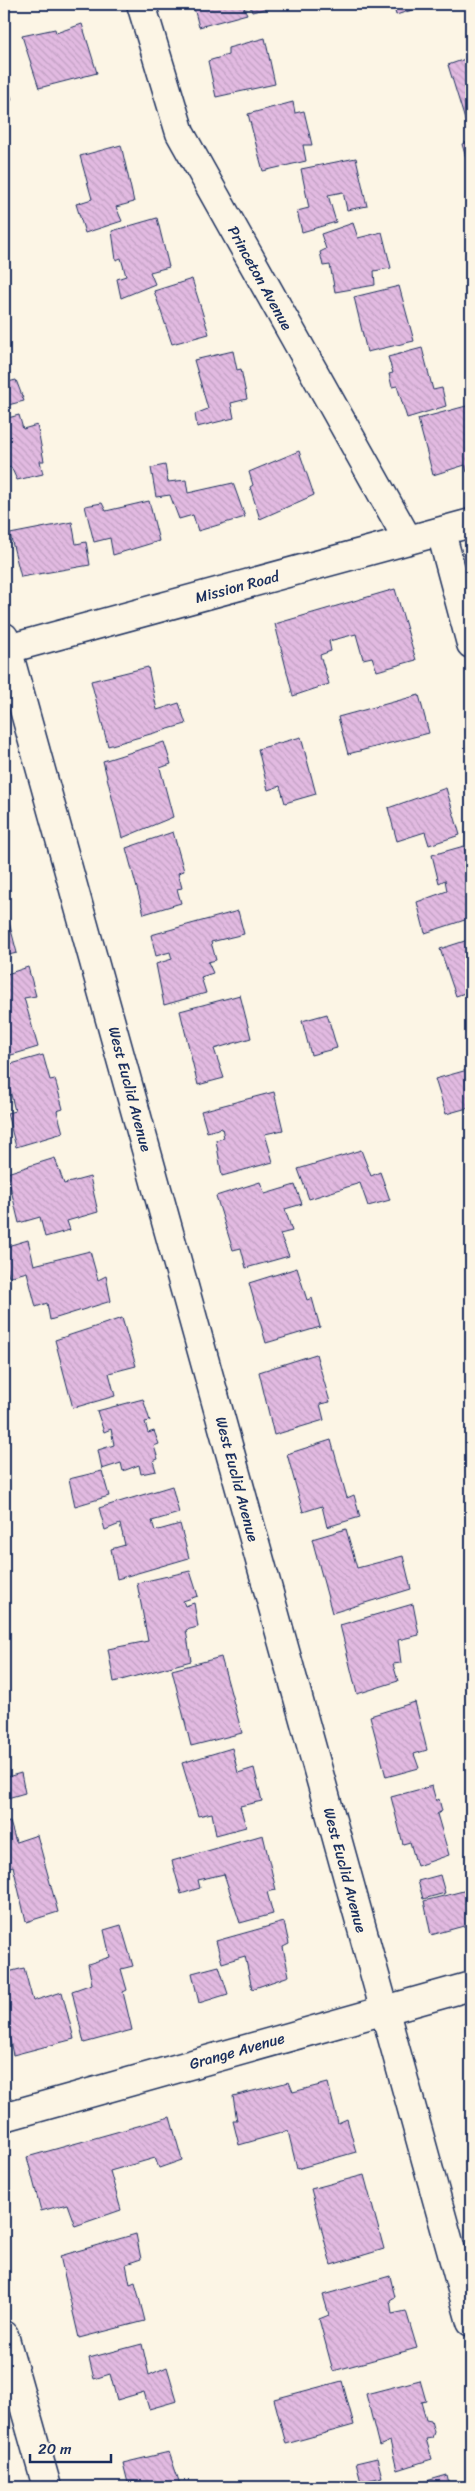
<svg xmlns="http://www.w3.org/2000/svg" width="475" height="2491" viewBox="0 0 475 2491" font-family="Sriracha,sans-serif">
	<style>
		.building { fill: url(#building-back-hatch); stroke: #1b2f5e }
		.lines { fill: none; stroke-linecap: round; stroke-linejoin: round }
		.street-casing { stroke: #1b2f5e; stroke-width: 31 }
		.secondary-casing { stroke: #1b2f5e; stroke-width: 31 }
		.street { stroke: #fcf5e5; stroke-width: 28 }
		.secondary { stroke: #fcf5e5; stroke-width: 28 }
		.labels { text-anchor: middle; stroke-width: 4; stroke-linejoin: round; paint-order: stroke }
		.street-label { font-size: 15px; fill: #1b2f5e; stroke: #fcf5e5 }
	</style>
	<defs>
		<pattern id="building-back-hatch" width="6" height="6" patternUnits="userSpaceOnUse" patternTransform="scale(1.25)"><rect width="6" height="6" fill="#e2bae1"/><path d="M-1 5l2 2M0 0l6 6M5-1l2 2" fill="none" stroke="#c1a0c3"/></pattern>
	</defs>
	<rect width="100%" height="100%" fill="#fcf5e5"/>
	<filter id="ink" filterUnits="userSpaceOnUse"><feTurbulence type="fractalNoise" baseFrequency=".02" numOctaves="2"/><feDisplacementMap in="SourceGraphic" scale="10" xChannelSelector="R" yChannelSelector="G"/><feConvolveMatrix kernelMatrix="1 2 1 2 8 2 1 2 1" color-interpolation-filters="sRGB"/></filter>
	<g filter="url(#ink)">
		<!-- building -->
		<g class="building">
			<polygon points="193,4 275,4 276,6 252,12 250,6 244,8 247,14 199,27"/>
			<polygon points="393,4 425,4 425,6 396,15"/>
			<polygon points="82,24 97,73 39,88 22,36 55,29 56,33"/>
			<polygon points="265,38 275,84 216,97 208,61 228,55 228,48"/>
			<polygon points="471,57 471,122 466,123 448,65"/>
			<polygon points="4,73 12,100 4,102"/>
			<polygon points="293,102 295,113 304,111 312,145 303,145 306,161 263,171 248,114"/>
			<polygon points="471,141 471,175 462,144"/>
			<polygon points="121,145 134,202 116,207 122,221 85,233 76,204 92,199 80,156"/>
			<polygon points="356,158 367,206 347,210 343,192 328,195 336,222 302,232 297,211 309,208 301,169"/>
			<polygon points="157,218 169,267 150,272 155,284 121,298 117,279 126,276 121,258 116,260 112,231"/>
			<polygon points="353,223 358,238 382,232 391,268 374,271 375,285 335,292 330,265 323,266 320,252 326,249 321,234"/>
			<polygon points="192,279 209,334 172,344 154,291"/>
			<polygon points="399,286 414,341 367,352 354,297"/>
			<polygon points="422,348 433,390 442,388 446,406 407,418 397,386 392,387 389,374 393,373 388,357"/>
			<polygon points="233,351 237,370 241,369 247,399 231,403 234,418 197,427 195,414 208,409 194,360"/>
			<polygon points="16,380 24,401 4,406 4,383"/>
			<polygon points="470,405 471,429 469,430 471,437 471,471 467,472 465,465 433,475 418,419"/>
			<polygon points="19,415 23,429 37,425 44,461 40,461 43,474 17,480 11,467 4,469 4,419"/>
			<polygon points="299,451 314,495 260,519 250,487 253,485 249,472"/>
			<polygon points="165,465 168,482 186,480 188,493 233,483 245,517 198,531 193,515 179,519 170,495 156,497 151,468"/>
			<polygon points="149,501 159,541 113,555 110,538 94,542 85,506 102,503 106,511"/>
			<polygon points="72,522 76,544 86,542 90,565 21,577 10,534"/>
			<polygon points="395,589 416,660 377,671 372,657 363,659 356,634 329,641 331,651 320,655 329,684 293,696 275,624"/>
			<polygon points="148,667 157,710 179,703 186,724 108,746 91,681"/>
			<polygon points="419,695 429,733 348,754 338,717"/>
			<polygon points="301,737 316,794 285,803 280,786 268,790 258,749"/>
			<polygon points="164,742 171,764 160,768 173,817 122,838 103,761"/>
			<polygon points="446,788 460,835 429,845 425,832 397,841 388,808"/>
			<polygon points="173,832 184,871 178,873 182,888 177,889 181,903 144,914 126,848"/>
			<polygon points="464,846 471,877 471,918 425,933 417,902 447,891 445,880 439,883 432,855"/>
			<polygon points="4,903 17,953 4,956"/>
			<polygon points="238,911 244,934 211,942 216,960 208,962 213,973 201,977 206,993 164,1005 156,964 172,959 170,952 156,956 151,935"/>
			<polygon points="471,939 471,1009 469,1010 465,993 456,996 440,949"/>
			<polygon points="28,967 36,996 24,998 38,1047 8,1056 4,1043 4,975"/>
			<polygon points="240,995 251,1038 214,1049 224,1078 198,1085 180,1011"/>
			<polygon points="327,1014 337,1048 311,1055 302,1021"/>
			<polygon points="43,1055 50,1080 55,1079 63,1109 57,1111 63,1133 16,1147 7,1113 15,1111 4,1066"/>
			<polygon points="471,1069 471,1107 446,1114 435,1079"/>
			<polygon points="274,1092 283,1130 265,1134 273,1162 222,1176 216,1140 224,1138 222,1128 207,1132 201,1111"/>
			<polygon points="361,1150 371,1176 380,1172 390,1200 368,1206 360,1183 309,1199 298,1169"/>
			<polygon points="55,1158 64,1184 90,1177 98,1212 67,1221 70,1230 45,1237 40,1217 19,1223 7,1173"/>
			<polygon points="260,1182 265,1194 295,1185 302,1204 285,1209 292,1231 280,1234 289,1256 246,1268 241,1248 233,1250 216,1196"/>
			<polygon points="28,1240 34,1265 90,1251 98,1280 106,1276 111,1301 50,1320 47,1303 36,1307 27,1272 9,1277 4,1258 4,1247"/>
			<polygon points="297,1268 307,1300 312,1298 320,1327 266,1343 249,1283"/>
			<polygon points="122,1318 136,1366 109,1373 115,1396 73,1408 55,1340"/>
			<polygon points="316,1354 330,1402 320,1404 324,1420 274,1435 259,1372"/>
			<polygon points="143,1399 150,1421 145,1422 148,1433 154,1431 159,1444 154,1446 158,1459 153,1461 156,1471 141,1474 139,1465 123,1471 121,1463 102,1469 98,1450 114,1445 111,1429 104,1432 97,1411"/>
			<polygon points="331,1440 347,1498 354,1495 360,1517 327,1527 322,1506 303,1512 287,1454"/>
			<polygon points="102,1471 109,1496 75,1506 69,1479"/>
			<polygon points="172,1486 179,1513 152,1521 155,1531 180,1524 189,1558 117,1579 111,1549 125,1545 120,1524 105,1530 99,1508"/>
			<polygon points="346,1529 357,1568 403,1556 411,1589 332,1613 312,1539"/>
			<polygon points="190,1571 198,1596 183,1601 185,1606 194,1603 198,1627 186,1630 191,1661 114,1682 108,1649 148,1641 137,1583"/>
			<polygon points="413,1604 419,1635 398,1640 401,1663 393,1664 398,1681 357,1694 340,1625"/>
			<polygon points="221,1657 242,1733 191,1746 172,1670"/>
			<polygon points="415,1702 427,1750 414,1754 419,1768 386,1777 370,1716"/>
			<polygon points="232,1748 238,1773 254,1768 262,1801 240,1806 246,1827 216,1835 212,1813 198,1816 182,1763"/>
			<polygon points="21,1773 25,1793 4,1799 4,1778"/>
			<polygon points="432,1786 436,1801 439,1799 442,1811 437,1814 449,1855 417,1866 410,1842 403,1844 391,1797"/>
			<polygon points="10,1822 16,1842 37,1835 58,1912 26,1922 13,1866 4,1869 4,1823"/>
			<polygon points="263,1835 276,1890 267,1892 273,1914 240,1923 224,1874 198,1880 200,1888 181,1894 172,1861"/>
			<polygon points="440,1875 445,1893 423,1899 418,1881"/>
			<polygon points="471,1889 471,1924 431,1935 424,1901"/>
			<polygon points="284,1922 289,1944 283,1947 289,1976 252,1989 245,1956 222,1963 216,1941"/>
			<polygon points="121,1925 133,1966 121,1969 127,1990 123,1992 132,2030 84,2043 72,1991 92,1984 88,1964 110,1957 104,1930"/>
			<polygon points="219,1966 228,1994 199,2003 192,1973"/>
			<polygon points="24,1968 33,2001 62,1992 74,2039 13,2055 6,2023 4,2024 4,1973"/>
			<polygon points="471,2041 471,2061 467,2042"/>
			<polygon points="289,2082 293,2092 328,2083 338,2123 347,2119 356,2152 297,2169 288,2131 239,2145 233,2121 237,2121 233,2096"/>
			<polygon points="170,2117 182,2160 159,2168 155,2158 110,2171 121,2210 75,2226 67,2204 41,2211 27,2157"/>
			<polygon points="364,2175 384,2249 331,2265 311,2189"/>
			<polygon points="136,2234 141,2259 126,2264 130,2284 135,2282 145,2321 79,2338 60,2256"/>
			<polygon points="390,2276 395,2297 390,2300 392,2314 406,2311 417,2348 333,2371 319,2319 329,2315 323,2295"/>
			<polygon points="142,2344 149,2375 167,2367 177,2401 149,2409 144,2392 117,2400 110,2374 94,2379 89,2358"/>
			<polygon points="420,2380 426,2401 421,2402 426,2420 431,2421 434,2432 432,2438 426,2439 432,2459 397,2470 390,2441 379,2446 366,2394"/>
			<polygon points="342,2381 354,2425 286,2444 274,2399"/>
			<polygon points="169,2452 181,2487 137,2487 135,2481 128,2483 123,2463"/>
			<polygon points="377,2458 382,2477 361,2482 356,2463"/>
			<polygon points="447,2475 450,2487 406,2487"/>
		</g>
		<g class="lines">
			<defs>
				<g id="street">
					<polyline points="141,4 180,133 408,540"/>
					<polyline points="441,532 471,644"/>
					<polyline points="4,637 471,2322"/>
					<polyline points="4,650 471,523"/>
					<polyline points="4,2117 471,1986"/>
				</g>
				<polyline id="secondary" points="4,2335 47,2487"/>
			</defs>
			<!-- street casing -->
			<use href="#street" class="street-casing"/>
			<!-- secondary casing -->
			<use href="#secondary" class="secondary-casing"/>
			<!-- street -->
			<use href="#street" class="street"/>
			<!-- secondary -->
			<use href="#secondary" class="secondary"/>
		</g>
	</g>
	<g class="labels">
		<!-- street labels -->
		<g class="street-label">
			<text transform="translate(260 278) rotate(61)" y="5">Princeton Avenue</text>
			<text transform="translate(237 587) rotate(-15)" y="5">Mission Road</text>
			<text transform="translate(130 1089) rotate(75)" y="5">West Euclid Avenue</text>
			<text transform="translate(237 1479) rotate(75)" y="5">West Euclid Avenue</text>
			<text transform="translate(345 1870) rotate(75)" y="5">West Euclid Avenue</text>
			<text transform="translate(237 2051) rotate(-16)" y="5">Grange Avenue</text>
		</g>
	</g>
	<!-- margin -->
	<rect width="475" height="2491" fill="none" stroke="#fcf5e5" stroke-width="20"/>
	<rect x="10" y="10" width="455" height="2471" fill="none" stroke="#1b2f5e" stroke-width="2" filter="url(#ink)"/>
	<!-- scale -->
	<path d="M30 2454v8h81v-8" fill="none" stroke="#1b2f5e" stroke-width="2.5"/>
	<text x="38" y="2454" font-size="15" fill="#1b2f5e" stroke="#fcf5e5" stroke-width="4" paint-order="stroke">20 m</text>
</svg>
